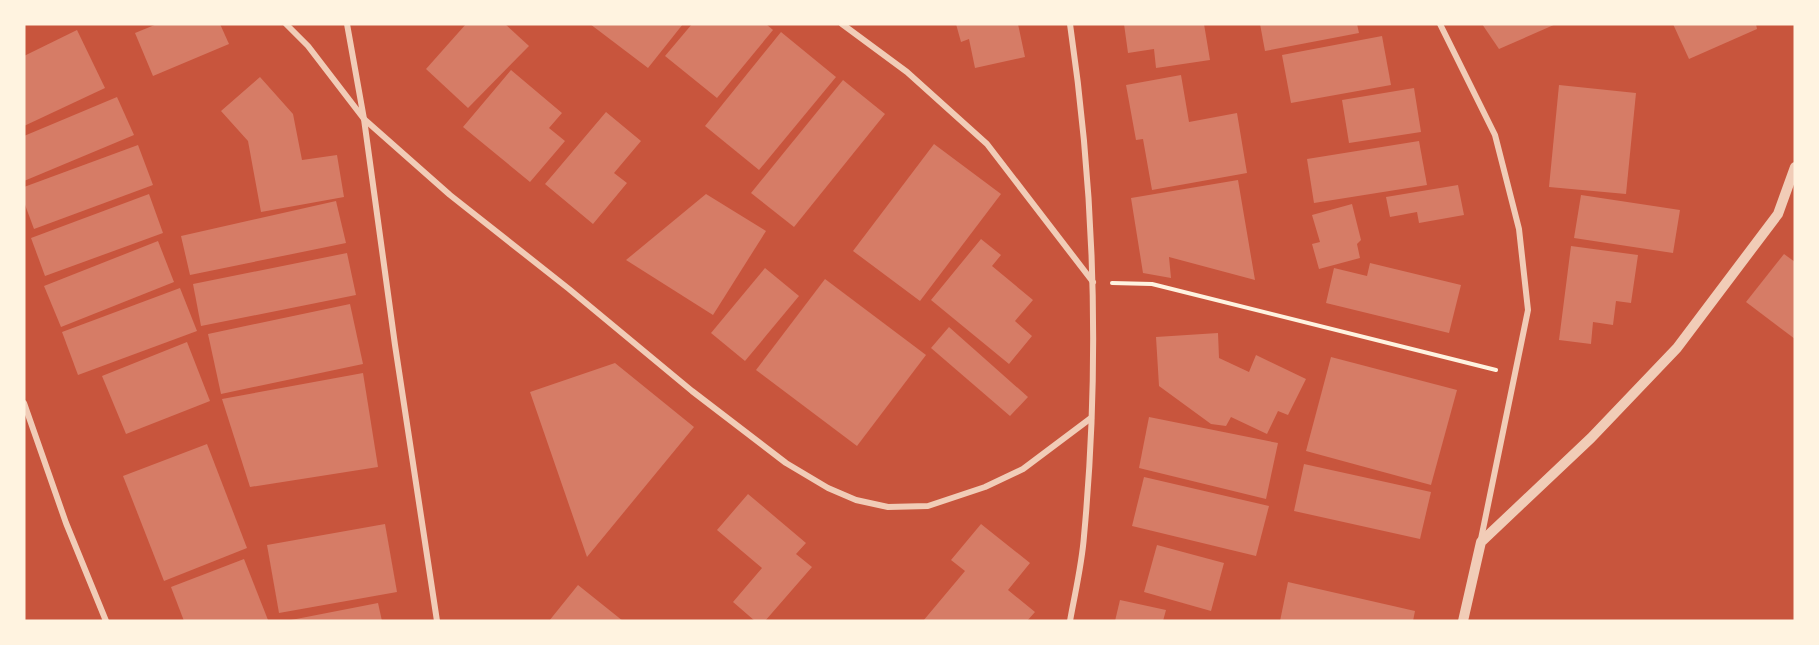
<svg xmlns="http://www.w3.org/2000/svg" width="1819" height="645" viewBox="0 0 1819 645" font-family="Poppins,sans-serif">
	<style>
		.building { fill: #d67c66 }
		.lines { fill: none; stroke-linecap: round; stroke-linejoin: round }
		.path { stroke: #fff3e0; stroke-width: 4 }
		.minor { stroke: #f1ccb7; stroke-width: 6 }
		.tertiary { stroke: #f1ccb7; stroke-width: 10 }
	</style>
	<rect width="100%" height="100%" fill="#c8553d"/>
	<!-- building -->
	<g class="building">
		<polygon points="157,24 220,24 229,44 153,76 135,33"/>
		<polygon points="466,24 505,24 529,46 468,108 426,69"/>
		<polygon points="590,24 683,24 648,68"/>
		<polygon points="692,24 766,24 773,30 717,98 665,56"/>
		<polygon points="956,24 1018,24 1025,57 975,68 969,39 961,42"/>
		<polygon points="1124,24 1204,24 1210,60 1156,68 1154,49 1128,53"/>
		<polygon points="1260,24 1357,24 1359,33 1265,51"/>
		<polygon points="1482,24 1556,24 1499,49"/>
		<polygon points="1673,24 1756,24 1757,29 1689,59"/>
		<polygon points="77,30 105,88 24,126 24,56"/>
		<polygon points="781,32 836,77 759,170 705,126"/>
		<polygon points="1382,36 1391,85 1291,103 1282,55"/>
		<polygon points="511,70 562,113 549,128 565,141 530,182 463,127"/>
		<polygon points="1181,75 1189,122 1237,113 1247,173 1152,190 1143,139 1136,140 1126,85"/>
		<polygon points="260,77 293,114 302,160 337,155 344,197 261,212 248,141 221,111"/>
		<polygon points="843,80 885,114 794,227 751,193"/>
		<polygon points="1559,85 1636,93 1626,194 1549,187"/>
		<polygon points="1414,88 1421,132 1349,143 1342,100"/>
		<polygon points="117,97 134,135 24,181 24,136"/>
		<polygon points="606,112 641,141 614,173 627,183 593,224 545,184"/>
		<polygon points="1419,141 1427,185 1314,203 1307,159"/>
		<polygon points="934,144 1001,194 920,301 853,251"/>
		<polygon points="138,145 153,185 34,229 24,202 24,187"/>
		<polygon points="1238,180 1255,280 1169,257 1171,278 1143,273 1131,198"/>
		<polygon points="1458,185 1464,215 1419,223 1417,212 1390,217 1386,197"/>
		<polygon points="149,194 163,233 45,276 31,238"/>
		<polygon points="706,194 766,231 713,315 626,260"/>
		<polygon points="1581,195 1680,210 1673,253 1574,238"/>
		<polygon points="336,201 346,243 190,275 181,236"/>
		<polygon points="1352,204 1361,240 1357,244 1360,258 1319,269 1312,244 1320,242 1312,215"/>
		<polygon points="981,239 1001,255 992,266 1033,300 1015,321 1032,336 1009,364 931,300"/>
		<polygon points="158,241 174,282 61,327 44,286"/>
		<polygon points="1571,246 1638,255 1631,303 1616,301 1613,325 1593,322 1591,344 1559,340"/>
		<polygon points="347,253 356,295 201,326 193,284"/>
		<polygon points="1784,254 1795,262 1795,339 1746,302"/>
		<polygon points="1370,263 1461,285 1449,333 1326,303 1334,268 1367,276"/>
		<polygon points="765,268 799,296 745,361 711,333"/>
		<polygon points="825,279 926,355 857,446 756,370"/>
		<polygon points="180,288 197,331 78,375 62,332"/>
		<polygon points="350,304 363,364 221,394 208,334"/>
		<polygon points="949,327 1028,397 1010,416 931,348"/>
		<polygon points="1218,333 1219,358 1249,372 1256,355 1306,379 1288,415 1278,411 1267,434 1231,417 1226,426 1211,424 1159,386 1156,337"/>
		<polygon points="187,342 210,401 126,434 102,376"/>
		<polygon points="1331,357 1457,390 1431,485 1306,451"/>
		<polygon points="615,363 694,427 587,557 530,392"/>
		<polygon points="363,373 378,467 250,487 222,399"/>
		<polygon points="1149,417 1278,443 1266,499 1139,468"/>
		<polygon points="207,444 247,548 164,581 123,476"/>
		<polygon points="1304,464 1431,492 1420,539 1294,511"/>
		<polygon points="1144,477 1269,506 1256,556 1132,526"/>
		<polygon points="748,494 806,543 796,554 812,567 765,621 755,621 733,602 762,568 717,530"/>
		<polygon points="385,524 397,592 279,613 267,545"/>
		<polygon points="981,524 1030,563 1008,590 1035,612 1027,621 923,621 965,571 951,560"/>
		<polygon points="1157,545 1224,563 1211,611 1144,592"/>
		<polygon points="244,559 268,620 184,621 171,587"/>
		<polygon points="1288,582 1415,611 1413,621 1280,621"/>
		<polygon points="578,585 623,621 549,621"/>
		<polygon points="1120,600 1166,610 1163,621 1115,621"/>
		<polygon points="378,603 382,621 291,621 291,620"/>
	</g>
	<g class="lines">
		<!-- path -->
		<polyline class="path" points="1112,283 1152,284 1496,370"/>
		<!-- minor -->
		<g class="minor">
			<polyline points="286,24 308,46 364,119 450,195 569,289 692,391 786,463 828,488 856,500 888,507 928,506 985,487 1023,469 1091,418"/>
			<polyline points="347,24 364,119 395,345 437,621"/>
			<polyline points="842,24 907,72 987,144 1093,282"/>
			<path d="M 1070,24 C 1095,194 1100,364 1084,536 C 1082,564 1075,593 1070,621"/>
			<polyline points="1440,24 1495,135 1519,229 1528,310 1481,539"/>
			<polyline points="24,403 66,523 106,621"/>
		</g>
		<!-- tertiary -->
		<polyline class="tertiary" points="1463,621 1481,542 1591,438 1677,348 1778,214 1795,167"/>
	</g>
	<!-- border -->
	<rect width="1819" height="645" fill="none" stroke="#fff3e0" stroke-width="51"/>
</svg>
